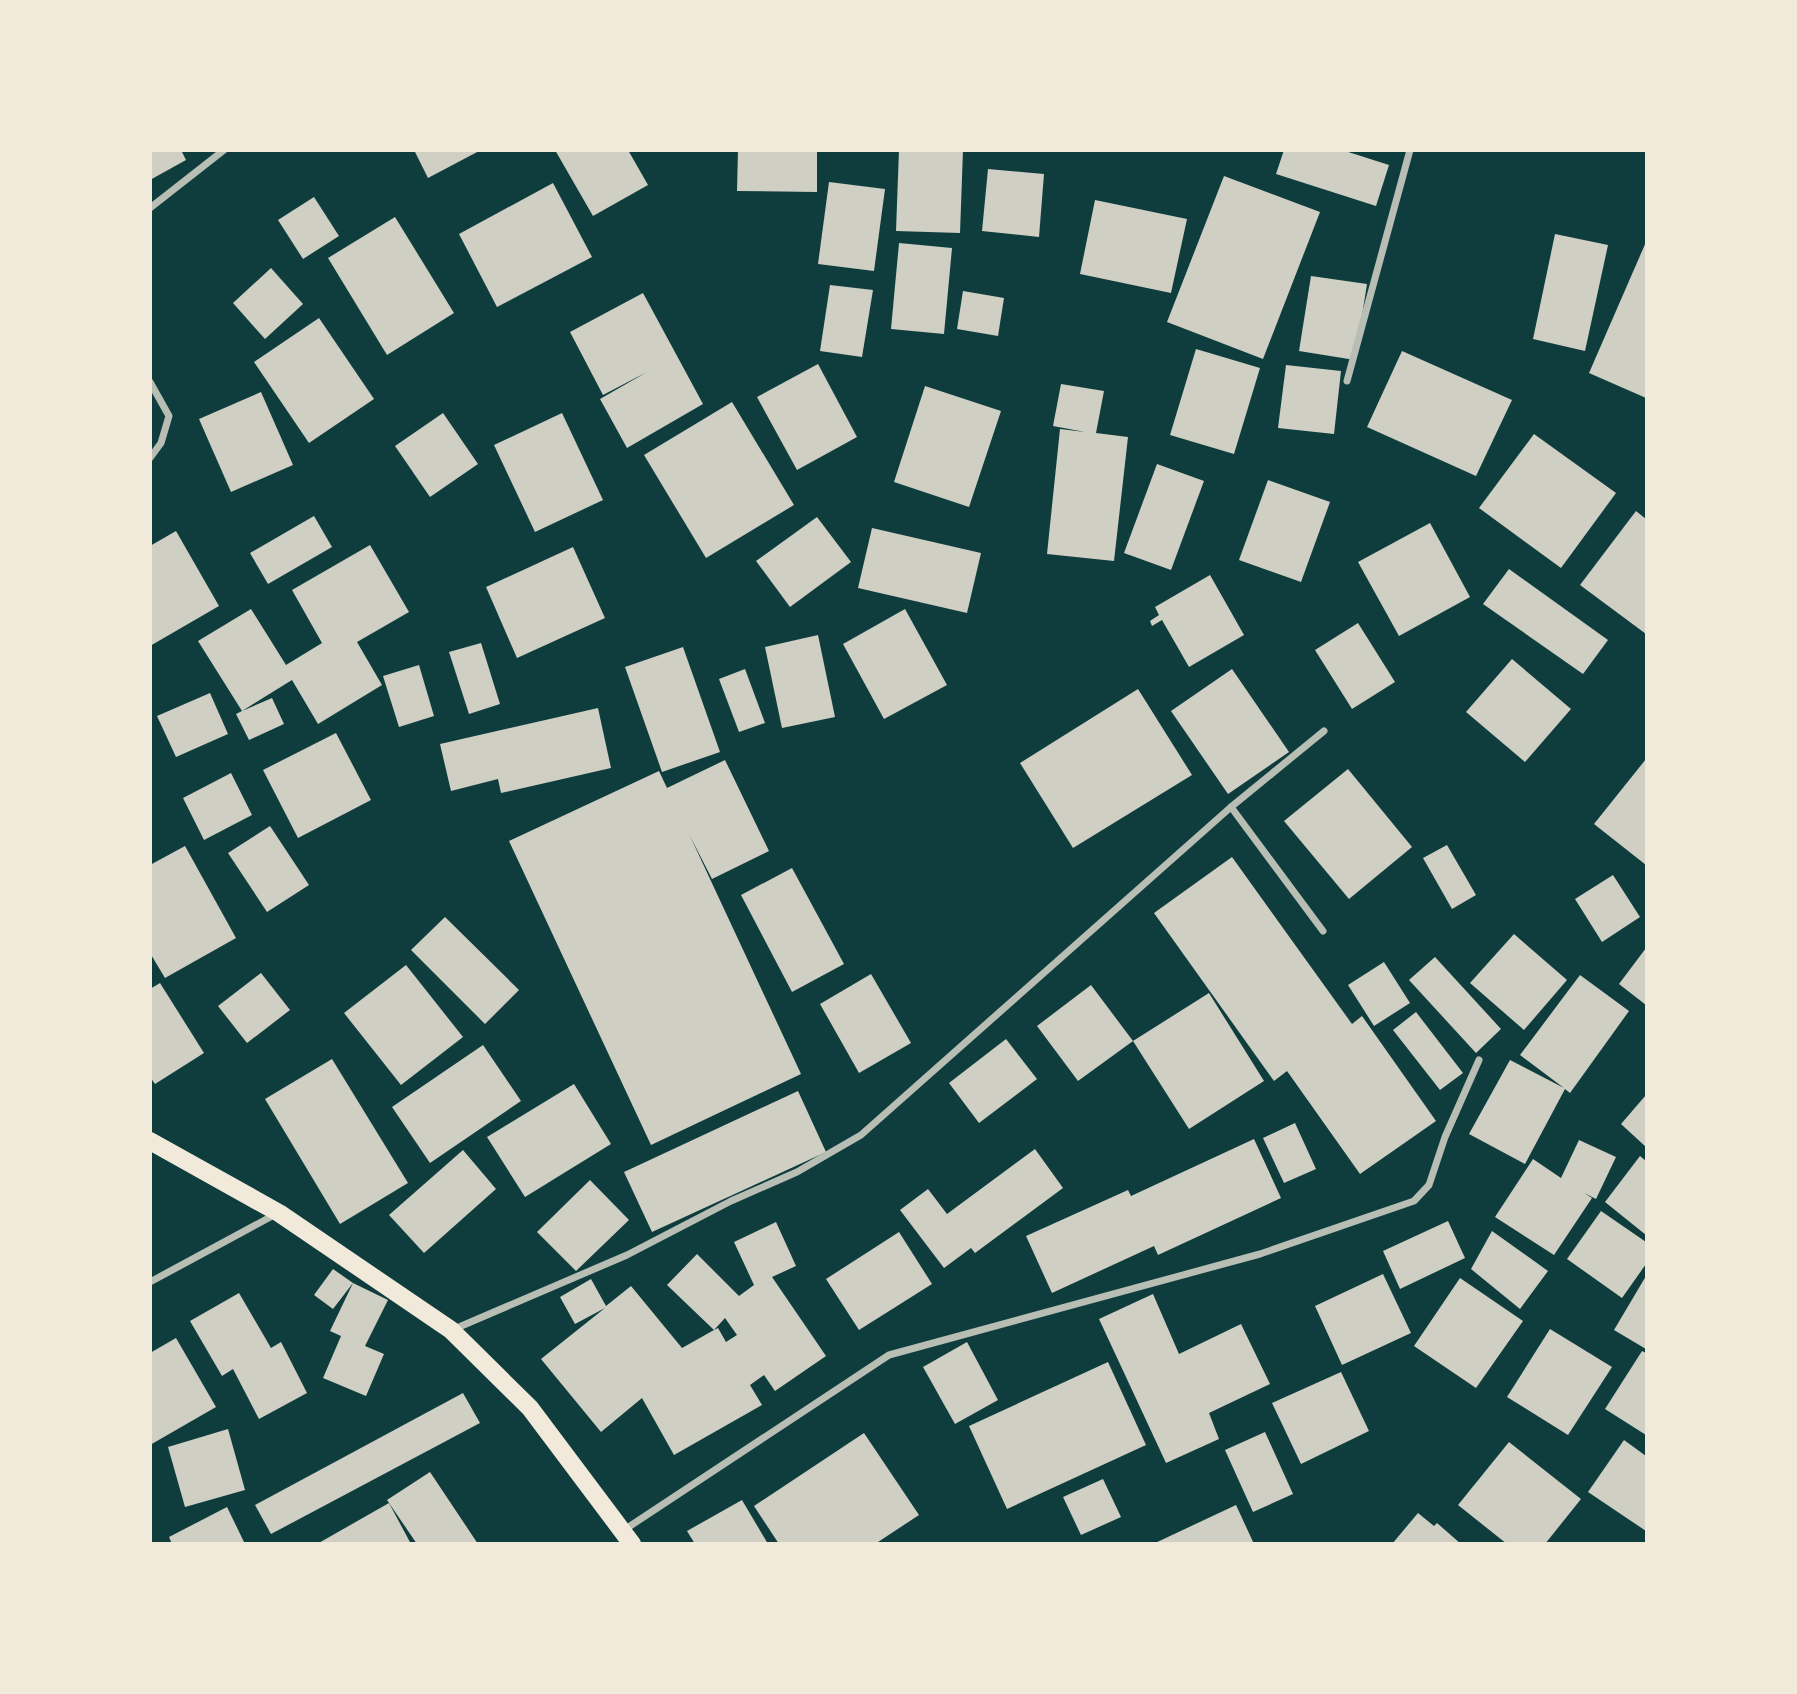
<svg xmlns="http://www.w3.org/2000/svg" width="1797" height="1694" viewBox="0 0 1797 1694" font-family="'Zilla Slab',serif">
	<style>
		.building { fill: #cfcfc3; fill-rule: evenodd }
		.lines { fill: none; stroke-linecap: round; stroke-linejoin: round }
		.minor { stroke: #b8beb3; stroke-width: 7 }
		.primary { stroke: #f1e9da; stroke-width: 18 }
	</style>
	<rect width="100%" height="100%" fill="#0f3d3e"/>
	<!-- building -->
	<g class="building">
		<polygon points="150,150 181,150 186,160 150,180"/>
		<polygon points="414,150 481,150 428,178"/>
		<polygon points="555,150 628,150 648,185 593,216"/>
		<polygon points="738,150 817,150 817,192 737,191"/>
		<polygon points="899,150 963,150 960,233 896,231"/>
		<polygon points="1284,150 1342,150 1389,165 1376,206 1276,174"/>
		<polygon points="988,169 1044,174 1039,237 982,231"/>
		<polygon points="1224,176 1320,212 1263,359 1167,322"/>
		<polygon points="829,182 885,189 874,271 818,264"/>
		<polygon points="553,183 592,257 497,307 459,234"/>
		<polygon points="314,197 339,236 303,259 278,220"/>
		<polygon points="1095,200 1187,219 1171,293 1080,274"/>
		<polygon points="395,217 454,313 387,355 328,258"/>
		<polygon points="1555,234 1608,245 1585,351 1533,339"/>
		<polygon points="1646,242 1646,398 1589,373"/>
		<polygon points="899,243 952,248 944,334 891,329"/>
		<polygon points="271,268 303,304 265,339 233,303"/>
		<polygon points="1311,276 1367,284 1355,360 1299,351"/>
		<polygon points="830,285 873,290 862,357 820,351"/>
		<polygon points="963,291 1004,298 998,336 957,329"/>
		<polygon points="643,293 703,404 627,448 600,399 647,372 603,395 570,332"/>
		<polygon points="319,318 374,399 309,443 254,362"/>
		<polygon points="1196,349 1260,368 1234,454 1170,435"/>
		<polygon points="1402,351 1512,400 1476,476 1367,427"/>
		<polygon points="818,364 857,437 797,470 757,397"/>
		<polygon points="1286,365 1341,371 1334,434 1278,428"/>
		<polygon points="1061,384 1104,391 1096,433 1128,437 1114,561 1047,554 1060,429 1085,432 1053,426"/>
		<polygon points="925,386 1001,411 969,507 894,482"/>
		<polygon points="261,392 293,465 231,492 199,419"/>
		<polygon points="732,402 794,505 706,558 644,455"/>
		<polygon points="443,413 478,464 430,497 395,446"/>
		<polygon points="562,413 603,500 535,532 494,445"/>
		<polygon points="1534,434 1616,493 1561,568 1479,508"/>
		<polygon points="1157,464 1204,481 1171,570 1124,553"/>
		<polygon points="1268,480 1330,502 1301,582 1239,560"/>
		<polygon points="1636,511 1646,519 1646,634 1580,585"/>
		<polygon points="314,516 332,547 268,584 250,553"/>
		<polygon points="817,517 851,562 790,607 756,561"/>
		<polygon points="1430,523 1470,597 1399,636 1358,562"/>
		<polygon points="872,528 981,553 967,613 858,588"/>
		<polygon points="176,531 219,606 150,646 150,546"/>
		<polygon points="370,545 409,612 357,642 382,685 318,724 292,680 242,711 272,698 284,724 249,740 236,714 242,711 198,641 251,609 286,665 322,643 292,590"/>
		<polygon points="573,547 605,618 517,658 486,587"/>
		<polygon points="1509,569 1608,640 1583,674 1483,604"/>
		<polygon points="1210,575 1244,635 1189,667 1162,620 1152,626 1150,621 1159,615 1155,607"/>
		<polygon points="905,609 947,685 884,719 843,644"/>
		<polygon points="1358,623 1395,682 1352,709 1315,650"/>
		<polygon points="818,635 835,717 782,728 765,647"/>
		<polygon points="481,643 500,704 469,714 449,652"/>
		<polygon points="683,647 720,752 662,772 625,667"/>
		<polygon points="1512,659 1571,709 1525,762 1466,712"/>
		<polygon points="419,665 434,716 399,727 383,676"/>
		<polygon points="745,669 765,723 739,732 719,679"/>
		<polygon points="1232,669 1289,752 1228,794 1171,711"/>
		<polygon points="1138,689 1192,775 1073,848 1020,763"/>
		<polygon points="210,693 228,734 176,757 157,716"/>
		<polygon points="598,708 611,768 501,793 498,779 451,791 440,744"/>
		<polygon points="336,733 371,800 298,838 263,770"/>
		<polygon points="1646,759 1646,865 1594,824"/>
		<polygon points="725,760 769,851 712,879 690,836 801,1074 651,1145 509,841 659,771 667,788"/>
		<polygon points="1348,769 1412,847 1349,899 1284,821"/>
		<polygon points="231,773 252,815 204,840 183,798"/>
		<polygon points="270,826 309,885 267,912 228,853"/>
		<polygon points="1447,845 1476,895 1452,909 1423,858"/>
		<polygon points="185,846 236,938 165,978 150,953 150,865"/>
		<polygon points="1232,857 1352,1024 1362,1016 1436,1121 1360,1174 1287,1071 1274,1081 1154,913"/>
		<polygon points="792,868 844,964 792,992 741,895"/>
		<polygon points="1613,875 1640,917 1602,942 1575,899"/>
		<polygon points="445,917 519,990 485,1024 411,950"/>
		<polygon points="1514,934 1567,980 1524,1030 1470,983"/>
		<polygon points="1646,948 1646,1005 1619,984"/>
		<polygon points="1435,957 1501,1029 1476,1053 1409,980"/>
		<polygon points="1384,962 1410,1003 1374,1026 1348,985"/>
		<polygon points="406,965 463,1037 401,1085 344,1013"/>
		<polygon points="261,973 290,1010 247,1043 218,1006"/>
		<polygon points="871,974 911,1043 859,1073 820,1004"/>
		<polygon points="1580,975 1629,1011 1570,1093 1565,1089 1525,1164 1469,1134 1510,1060 1564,1088 1520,1055"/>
		<polygon points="160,983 204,1053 155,1084 150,1077 150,989"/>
		<polygon points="1091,985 1133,1041 1078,1081 1037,1026"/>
		<polygon points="1209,993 1264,1081 1189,1129 1133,1041"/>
		<polygon points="1416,1012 1463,1073 1440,1090 1393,1030"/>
		<polygon points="1006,1039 1037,1079 979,1123 949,1083"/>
		<polygon points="483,1045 521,1101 430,1163 392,1107"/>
		<polygon points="332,1059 408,1183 340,1224 265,1099"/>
		<polygon points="574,1084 611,1144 525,1197 487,1137"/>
		<polygon points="798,1091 826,1152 652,1232 624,1172"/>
		<polygon points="1646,1095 1646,1147 1621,1124"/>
		<polygon points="1295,1123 1316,1169 1284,1183 1263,1138"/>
		<polygon points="1254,1139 1281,1198 1158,1255 1154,1246 1052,1293 1026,1236 1128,1190 1131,1196"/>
		<polygon points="1579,1140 1616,1157 1596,1199 1584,1193 1592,1198 1554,1255 1495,1217 1533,1159 1561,1178"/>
		<polygon points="1035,1149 1063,1188 975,1253 971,1248 944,1268 900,1210 928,1189 947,1214"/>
		<polygon points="463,1150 496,1189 424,1253 389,1215"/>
		<polygon points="1640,1156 1646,1161 1646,1235 1605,1202"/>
		<polygon points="590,1180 629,1220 576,1271 537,1232"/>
		<polygon points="1601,1211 1646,1242 1646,1264 1622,1298 1567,1259"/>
		<polygon points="1448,1221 1465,1258 1400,1289 1383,1251"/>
		<path d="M 776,1222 L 796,1266 L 772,1277 L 826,1356 L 775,1391 L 764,1375 L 750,1385 L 762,1405 L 674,1455 L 642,1398 L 601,1432 L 541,1359 L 605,1308 L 575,1324 L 560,1297 L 591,1279 L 606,1306 L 631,1286 L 682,1348 L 714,1330 L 667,1285 L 697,1254 L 739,1296 L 754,1285 L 734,1242 ZM 725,1318 L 737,1335 L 726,1342 L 718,1328 L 714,1330 Z"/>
		<polygon points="1492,1231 1548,1271 1520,1309 1471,1269"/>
		<polygon points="899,1232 932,1284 859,1330 826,1279"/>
		<polygon points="333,1269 353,1283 388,1300 365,1346 384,1354 366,1396 323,1378 341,1336 330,1331 353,1283 333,1309 314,1295"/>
		<polygon points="1383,1274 1411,1333 1342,1365 1315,1306"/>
		<polygon points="1646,1276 1646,1349 1614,1330"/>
		<polygon points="1460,1278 1523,1321 1476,1388 1414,1346"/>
		<polygon points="239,1293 271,1348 281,1342 307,1393 259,1419 233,1369 222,1376 190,1321"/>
		<polygon points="1153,1294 1179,1354 1241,1324 1270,1384 1209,1413 1219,1439 1166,1463 1099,1319"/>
		<polygon points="1550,1329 1612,1367 1568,1435 1507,1397"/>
		<polygon points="176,1338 216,1407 150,1445 150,1353"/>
		<polygon points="967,1342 998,1400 955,1424 923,1367"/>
		<polygon points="1642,1351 1646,1353 1646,1435 1605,1409"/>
		<polygon points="1108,1362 1146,1445 1007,1509 969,1426"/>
		<polygon points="1341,1372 1369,1431 1301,1464 1272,1403"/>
		<polygon points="463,1393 480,1423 271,1534 255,1505"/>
		<polygon points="228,1429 245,1490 185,1507 168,1447"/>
		<polygon points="1265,1432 1293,1494 1253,1512 1225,1450"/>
		<polygon points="864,1433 919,1515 875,1544 779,1544 754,1506"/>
		<polygon points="1624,1440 1646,1456 1646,1531 1588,1492"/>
		<polygon points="1509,1442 1581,1499 1545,1544 1507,1544 1458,1505"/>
		<polygon points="430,1472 478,1544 417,1544 387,1500"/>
		<polygon points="1103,1479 1121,1517 1081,1535 1063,1497"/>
		<polygon points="742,1500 768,1544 695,1544 687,1531"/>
		<polygon points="389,1503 411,1544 317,1544"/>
		<polygon points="1236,1505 1254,1544 1153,1544"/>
		<polygon points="227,1507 245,1544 172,1544 169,1537"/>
		<polygon points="1418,1513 1434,1526 1437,1523 1461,1544 1392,1544"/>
	</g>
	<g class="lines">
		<!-- minor -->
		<g class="minor">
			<polyline points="150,208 224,150"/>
			<polyline points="1347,381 1410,150"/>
			<polyline points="150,382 169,416 161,443 150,458"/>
			<polyline points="1231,807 1323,931"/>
			<polyline points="150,1282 276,1214"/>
			<polyline points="452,1330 627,1255 731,1201 797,1172 861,1135 1231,807 1324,731"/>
			<polyline points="624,1530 889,1355 1260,1254 1414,1201 1429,1185 1445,1137 1479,1060"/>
		</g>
		<!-- primary -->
		<polyline class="primary" points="150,1141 279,1213 451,1330 530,1408 632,1544"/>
	</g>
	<!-- border -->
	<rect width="1797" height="1694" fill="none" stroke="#f1e9da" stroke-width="304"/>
</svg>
